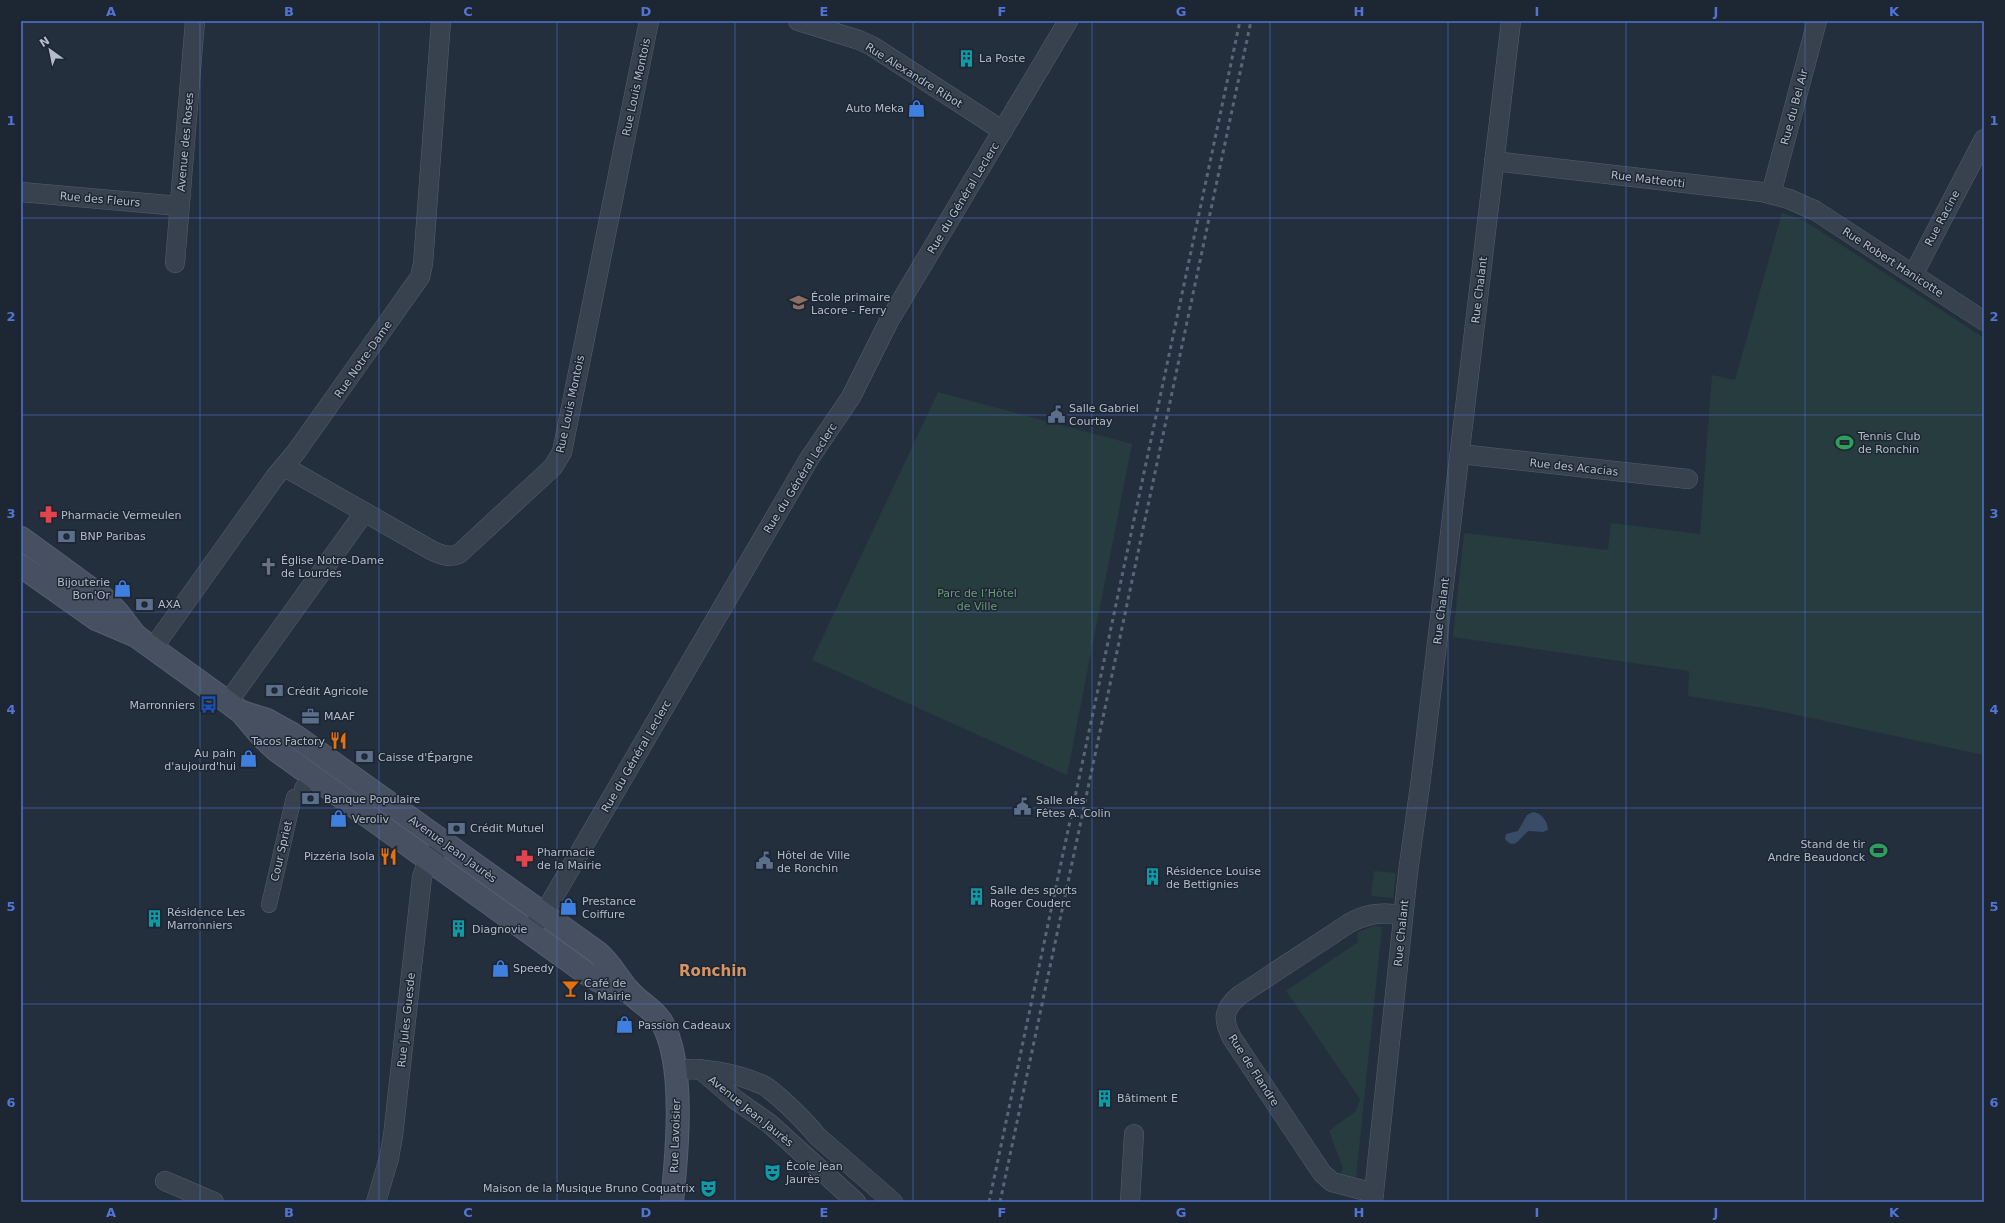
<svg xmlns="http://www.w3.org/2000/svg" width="2005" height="1223" viewBox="0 0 2005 1223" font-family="'DejaVu Sans',sans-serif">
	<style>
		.green { fill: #263c3f }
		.water { fill: #394c67 }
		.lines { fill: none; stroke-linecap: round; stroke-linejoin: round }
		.pedestrian-casing { stroke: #565f6c; stroke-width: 16 }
		.minor-casing { stroke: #565f6c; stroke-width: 20 }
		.secondary-casing { stroke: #565f6c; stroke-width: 24 }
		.pedestrian { stroke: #38414e; stroke-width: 15 }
		.minor { stroke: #38414e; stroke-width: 19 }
		.secondary { stroke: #465061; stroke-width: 22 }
		.rail { stroke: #5a6575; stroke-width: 3; stroke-dasharray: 4 4; stroke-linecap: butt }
		.grid { fill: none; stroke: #5274d3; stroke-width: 1; stroke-opacity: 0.55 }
		.labels { text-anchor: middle; stroke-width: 3; stroke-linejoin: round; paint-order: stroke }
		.poi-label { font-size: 11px; fill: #b4bcc9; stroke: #1d2633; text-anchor: start }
		.street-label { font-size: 11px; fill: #b4bcc9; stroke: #1d2633 }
		.park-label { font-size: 11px; fill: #6b9a76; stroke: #1d2633 }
		.district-label { font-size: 15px; font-weight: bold; fill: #d59563; stroke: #1d2633 }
		.neatline { fill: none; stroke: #5274d3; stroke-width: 1.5 }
		.grid-label { font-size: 13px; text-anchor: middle; font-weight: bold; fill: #5274d3 }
	</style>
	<rect width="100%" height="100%" fill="#242f3e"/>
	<!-- green -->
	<g class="green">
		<polygon points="1782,213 1800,219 1814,227 1984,338 1984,755 1764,708 1688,696 1689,671 1453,637 1464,533 1608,550 1611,523 1700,534 1712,375 1735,380"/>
		<polygon points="938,392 1132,444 1067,775 812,660"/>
		<polygon points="1374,871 1396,873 1393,898 1371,896"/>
		<polygon points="1374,926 1382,927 1356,1178 1341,1174 1343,1168 1329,1131 1356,1111 1360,1099 1286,991 1358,942 1357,932"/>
	</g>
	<!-- water -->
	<path class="water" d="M 1533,812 C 1542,813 1548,822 1548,830 L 1543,832 L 1529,831 C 1520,836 1515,852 1505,839 L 1506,834 L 1518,831 L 1527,815 Z"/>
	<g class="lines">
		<defs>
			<g id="pedestrian">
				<polyline points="302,788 312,776"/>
				<polyline points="269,905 294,797"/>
			</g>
			<g id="minor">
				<polyline points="798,21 859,40 872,46 1003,131"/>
				<polyline points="1494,161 1762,192 1789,199 1816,211 1984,321"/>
				<polyline points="21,192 179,206"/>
				<polyline points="1771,194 1817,21"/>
				<polyline points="175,263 195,21"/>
				<polyline points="1913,275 1984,139"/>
				<polyline points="1460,454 1688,479"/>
				<path d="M 285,467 L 431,550 C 441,555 449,558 459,554 L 553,467 L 562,452 L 649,21"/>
				<polyline points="153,648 275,477 296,452 420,277 423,264 441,21"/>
				<polyline points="228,702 364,513"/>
				<polyline points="529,932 549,905 809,459 851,397 889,321 1068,21"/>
				<polyline points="700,1069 736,1100 770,1124 856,1202"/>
				<path d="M 675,1070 C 704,1067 736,1073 763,1085 C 776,1092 807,1123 817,1136 L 893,1202"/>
				<polyline points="165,1181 214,1202"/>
				<path d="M 1374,1193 L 1332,1182 L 1322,1173 L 1232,1038 C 1222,1019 1223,1009 1240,995 L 1348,924 C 1366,913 1382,912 1403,915"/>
				<polyline points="376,1202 389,1158 393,1136 422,877 426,866 439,848"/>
				<polyline points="1130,1202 1134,1134"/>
				<polyline points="1373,1202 1408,872 1421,778 1511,21"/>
			</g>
			<g id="secondary">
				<polyline points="21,538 106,600 119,614 135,635"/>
				<polyline points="21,566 96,619 136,636 222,698 241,712 263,738 276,750 586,973 599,981 630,992"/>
				<path d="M 242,712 L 267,720 L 294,735 L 597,952 C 611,963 618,979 630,992 C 640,1003 652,1008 661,1021 C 686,1062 677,1154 672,1202"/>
			</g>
		</defs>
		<!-- pedestrian casing -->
		<use href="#pedestrian" class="pedestrian-casing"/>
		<!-- minor casing -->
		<use href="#minor" class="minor-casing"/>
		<!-- secondary casing -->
		<use href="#secondary" class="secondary-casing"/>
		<!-- pedestrian -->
		<use href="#pedestrian" class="pedestrian"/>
		<!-- minor -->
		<use href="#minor" class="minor"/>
		<!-- secondary -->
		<use href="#secondary" class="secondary"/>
		<!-- rail -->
		<g class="rail">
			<polyline points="989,1202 1240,21"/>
			<polyline points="1000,1202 1251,21"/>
		</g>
	</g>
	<!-- grid -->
	<path class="grid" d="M 200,21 L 200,1202M 379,21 L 379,1202M 557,21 L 557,1202M 735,21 L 735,1202M 913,21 L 913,1202M 1092,21 L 1092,1202M 1270,21 L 1270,1202M 1448,21 L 1448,1202M 1626,21 L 1626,1202M 1805,21 L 1805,1202M 21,218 L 1984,218M 21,415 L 1984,415M 21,612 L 1984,612M 21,808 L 1984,808M 21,1004 L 1984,1004"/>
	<!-- icons -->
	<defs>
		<symbol id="building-bare" viewBox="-9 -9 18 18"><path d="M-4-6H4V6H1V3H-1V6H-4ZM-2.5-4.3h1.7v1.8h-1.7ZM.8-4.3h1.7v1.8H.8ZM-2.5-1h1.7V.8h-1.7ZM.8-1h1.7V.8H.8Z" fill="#0f9aa8" stroke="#1d2633" stroke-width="2.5" paint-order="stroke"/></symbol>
		<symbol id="shop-bare" viewBox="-9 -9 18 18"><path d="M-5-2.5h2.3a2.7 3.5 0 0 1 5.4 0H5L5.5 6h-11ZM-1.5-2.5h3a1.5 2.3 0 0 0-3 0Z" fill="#3f7fe0" stroke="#1d2633" stroke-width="2.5" paint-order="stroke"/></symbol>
		<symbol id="school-bare" viewBox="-9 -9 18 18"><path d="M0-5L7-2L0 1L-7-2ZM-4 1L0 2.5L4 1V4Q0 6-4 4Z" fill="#8d6e63" stroke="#1d2633" stroke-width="2.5" paint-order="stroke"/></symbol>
		<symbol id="civic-bare" viewBox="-9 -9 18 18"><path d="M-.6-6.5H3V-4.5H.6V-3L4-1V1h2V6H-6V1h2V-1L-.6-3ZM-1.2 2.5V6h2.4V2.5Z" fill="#5c6f8a" stroke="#1d2633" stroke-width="2.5" paint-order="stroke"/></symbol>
		<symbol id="stadium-bare" viewBox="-9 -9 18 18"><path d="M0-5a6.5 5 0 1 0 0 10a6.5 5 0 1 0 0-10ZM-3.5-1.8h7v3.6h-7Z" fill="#2e9e5b" stroke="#1d2633" stroke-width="2.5" paint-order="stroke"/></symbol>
		<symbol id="pharmacy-bare" viewBox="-9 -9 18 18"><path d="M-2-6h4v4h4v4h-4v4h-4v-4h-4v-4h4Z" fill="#e0444e" stroke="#1d2633" stroke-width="2.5" paint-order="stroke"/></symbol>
		<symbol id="bank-bare" viewBox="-9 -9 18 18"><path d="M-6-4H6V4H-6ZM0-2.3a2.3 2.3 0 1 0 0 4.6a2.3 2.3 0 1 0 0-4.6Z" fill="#5c6f8a" stroke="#1d2633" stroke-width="2.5" paint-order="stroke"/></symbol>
		<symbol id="church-bare" viewBox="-9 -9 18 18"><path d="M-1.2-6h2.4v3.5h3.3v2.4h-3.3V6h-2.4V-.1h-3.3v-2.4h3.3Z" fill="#6b7280" stroke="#1d2633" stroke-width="2.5" paint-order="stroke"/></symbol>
		<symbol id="bus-bare" viewBox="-9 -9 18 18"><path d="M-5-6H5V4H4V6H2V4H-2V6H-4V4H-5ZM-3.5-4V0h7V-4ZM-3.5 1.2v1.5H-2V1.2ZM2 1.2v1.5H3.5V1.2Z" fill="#1a4fb4" stroke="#1d2633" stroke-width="2.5" paint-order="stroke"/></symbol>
		<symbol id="office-bare" viewBox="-9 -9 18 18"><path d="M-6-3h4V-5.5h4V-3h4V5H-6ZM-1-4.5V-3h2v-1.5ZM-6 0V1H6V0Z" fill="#5c6f8a" stroke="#1d2633" stroke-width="2.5" paint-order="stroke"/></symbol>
		<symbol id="restaurant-bare" viewBox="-9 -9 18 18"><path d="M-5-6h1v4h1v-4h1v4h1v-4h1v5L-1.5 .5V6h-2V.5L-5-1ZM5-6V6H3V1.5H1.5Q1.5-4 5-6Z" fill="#e8710a" stroke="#1d2633" stroke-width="2.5" paint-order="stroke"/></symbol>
		<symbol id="bar-bare" viewBox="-9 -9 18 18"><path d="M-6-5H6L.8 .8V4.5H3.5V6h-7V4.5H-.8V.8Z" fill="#e8710a" stroke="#1d2633" stroke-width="2.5" paint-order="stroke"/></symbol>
		<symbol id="theatre-bare" viewBox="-9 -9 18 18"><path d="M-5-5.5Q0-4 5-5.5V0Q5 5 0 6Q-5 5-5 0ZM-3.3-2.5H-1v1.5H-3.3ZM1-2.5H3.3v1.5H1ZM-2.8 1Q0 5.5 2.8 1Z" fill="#0f9aa8" stroke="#1d2633" stroke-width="2.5" paint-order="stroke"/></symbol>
	</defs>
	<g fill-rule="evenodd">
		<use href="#building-bare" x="954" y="46" width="25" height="25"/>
		<use href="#shop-bare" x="904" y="96" width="25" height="25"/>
		<use href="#school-bare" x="786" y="290" width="25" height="25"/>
		<use href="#civic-bare" x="1044" y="402" width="25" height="25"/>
		<use href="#stadium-bare" x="1832" y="430" width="25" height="25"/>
		<use href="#pharmacy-bare" x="36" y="502" width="25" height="25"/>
		<use href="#bank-bare" x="54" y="524" width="25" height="25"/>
		<use href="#church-bare" x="256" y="554" width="25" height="25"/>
		<use href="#shop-bare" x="110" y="576" width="25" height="25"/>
		<use href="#bank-bare" x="132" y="592" width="25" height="25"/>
		<use href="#bank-bare" x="262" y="678" width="25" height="25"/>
		<use href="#bus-bare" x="196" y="692" width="25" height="25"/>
		<use href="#office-bare" x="298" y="704" width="25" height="25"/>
		<use href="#restaurant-bare" x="326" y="728" width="25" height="25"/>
		<use href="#bank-bare" x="352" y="744" width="25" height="25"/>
		<use href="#shop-bare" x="236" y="746" width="25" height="25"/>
		<use href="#bank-bare" x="298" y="786" width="25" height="25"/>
		<use href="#civic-bare" x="1010" y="794" width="25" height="25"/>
		<use href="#shop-bare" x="326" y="806" width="25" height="25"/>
		<use href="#bank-bare" x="444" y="816" width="25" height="25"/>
		<use href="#stadium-bare" x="1866" y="838" width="25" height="25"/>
		<use href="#restaurant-bare" x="376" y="844" width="25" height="25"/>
		<use href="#pharmacy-bare" x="512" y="846" width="25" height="25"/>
		<use href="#civic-bare" x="752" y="848" width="25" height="25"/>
		<use href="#building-bare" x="1140" y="864" width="25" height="25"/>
		<use href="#building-bare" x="964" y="884" width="25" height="25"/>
		<use href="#shop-bare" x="556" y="894" width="25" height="25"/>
		<use href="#building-bare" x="142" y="906" width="25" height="25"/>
		<use href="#building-bare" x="446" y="916" width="25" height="25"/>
		<use href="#shop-bare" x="488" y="956" width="25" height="25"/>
		<use href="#bar-bare" x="558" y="976" width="25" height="25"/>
		<use href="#shop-bare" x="612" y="1012" width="25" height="25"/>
		<use href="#building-bare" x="1092" y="1086" width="25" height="25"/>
		<use href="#theatre-bare" x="760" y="1160" width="25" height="25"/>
		<use href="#theatre-bare" x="696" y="1176" width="25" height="25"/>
	</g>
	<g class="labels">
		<!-- poi labels -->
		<g class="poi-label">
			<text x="979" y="62">La Poste</text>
			<text x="904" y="112" text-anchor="end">Auto Meka</text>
			<text x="811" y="301">École primaire<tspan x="811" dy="13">Lacore - Ferry</tspan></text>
			<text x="1069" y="412">Salle Gabriel<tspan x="1069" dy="13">Courtay</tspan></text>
			<text x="1858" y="440">Tennis Club<tspan x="1858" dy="13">de Ronchin</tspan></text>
			<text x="61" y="519">Pharmacie Vermeulen</text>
			<text x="80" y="540">BNP Paribas</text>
			<text x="281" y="564">Église Notre-Dame<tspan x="281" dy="13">de Lourdes</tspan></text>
			<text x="110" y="586" text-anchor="end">Bijouterie<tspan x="110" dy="13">Bon'Or</tspan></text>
			<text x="158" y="608">AXA</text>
			<text x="287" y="695">Crédit Agricole</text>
			<text x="195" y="709" text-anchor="end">Marronniers</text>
			<text x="324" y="720">MAAF</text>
			<text x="325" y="745" text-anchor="end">Tacos Factory</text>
			<text x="236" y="757" text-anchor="end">Au pain<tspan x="236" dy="13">d'aujourd'hui</tspan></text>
			<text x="378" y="761">Caisse d'Épargne</text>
			<text x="324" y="803">Banque Populaire</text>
			<text x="1036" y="804">Salle des<tspan x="1036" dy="13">Fêtes A. Colin</tspan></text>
			<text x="352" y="823">Veroliv</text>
			<text x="470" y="832">Crédit Mutuel</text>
			<text x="1865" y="848" text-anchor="end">Stand de tir<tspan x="1865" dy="13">Andre Beaudonck</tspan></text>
			<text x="537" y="856">Pharmacie<tspan x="537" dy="13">de la Mairie</tspan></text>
			<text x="777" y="859">Hôtel de Ville<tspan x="777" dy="13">de Ronchin</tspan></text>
			<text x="375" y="860" text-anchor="end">Pizzéria Isola</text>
			<text x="1166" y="875">Résidence Louise<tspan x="1166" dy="13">de Bettignies</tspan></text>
			<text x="990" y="894">Salle des sports<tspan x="990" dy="13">Roger Couderc</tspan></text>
			<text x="582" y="905">Prestance<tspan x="582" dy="13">Coiffure</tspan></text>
			<text x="167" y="916">Résidence Les<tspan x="167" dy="13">Marronniers</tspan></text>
			<text x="472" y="933">Diagnovie</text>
			<text x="513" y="972">Speedy</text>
			<text x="584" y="987">Café de<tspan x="584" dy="13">la Mairie</tspan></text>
			<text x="638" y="1029">Passion Cadeaux</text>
			<text x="1117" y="1102">Bâtiment E</text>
			<text x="786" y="1170">École Jean<tspan x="786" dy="13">Jaurès</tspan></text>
			<text x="695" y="1192" text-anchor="end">Maison de la Musique Bruno Coquatrix</text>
		</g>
		<!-- street labels -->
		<g class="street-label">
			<text transform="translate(914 75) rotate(32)" y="4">Rue Alexandre Ribot</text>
			<text transform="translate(636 87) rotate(-78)" y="4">Rue Louis Montois</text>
			<text transform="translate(1794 107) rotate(-75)" y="4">Rue du Bel Air</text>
			<text transform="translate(185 142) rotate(-85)" y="4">Avenue des Roses</text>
			<text transform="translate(1648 179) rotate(7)" y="4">Rue Matteotti</text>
			<text transform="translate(963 198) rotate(-59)" y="4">Rue du Général Leclerc</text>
			<text transform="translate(100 199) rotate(5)" y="4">Rue des Fleurs</text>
			<text transform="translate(1942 218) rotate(-62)" y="4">Rue Racine</text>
			<text transform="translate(1893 262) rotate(33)" y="4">Rue Robert Hanicotte</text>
			<text transform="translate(1479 290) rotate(-83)" y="4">Rue Chalant</text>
			<text transform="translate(363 359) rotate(-55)" y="4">Rue Notre-Dame</text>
			<text transform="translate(570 404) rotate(-78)" y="4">Rue Louis Montois</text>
			<text transform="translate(1574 467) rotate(6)" y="4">Rue des Acacias</text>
			<text transform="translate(800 478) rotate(-58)" y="4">Rue du Général Leclerc</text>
			<text transform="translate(1441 611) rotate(-83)" y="4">Rue Chalant</text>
			<text transform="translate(636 756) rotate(-60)" y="4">Rue du Général Leclerc</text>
			<text transform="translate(453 849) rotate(36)" y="4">Avenue Jean Jaurès</text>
			<text transform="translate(281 851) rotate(-77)" y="4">Cour Spriet</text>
			<text transform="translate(1401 933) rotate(-84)" y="4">Rue Chalant</text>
			<text transform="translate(406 1020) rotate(-84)" y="4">Rue Jules Guesde</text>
			<text transform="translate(1254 1070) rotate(57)" y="4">Rue de Flandre</text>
			<text transform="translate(751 1111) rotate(39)" y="4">Avenue Jean Jaurès</text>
			<text transform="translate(675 1136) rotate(-88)" y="4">Rue Lavoisier</text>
		</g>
		<!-- park labels -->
		<g class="park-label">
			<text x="977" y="597">Parc de l’Hôtel<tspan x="977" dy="13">de Ville</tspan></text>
		</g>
		<!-- district labels -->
		<g class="district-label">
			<text x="713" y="976">Ronchin</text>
		</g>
	</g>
	<!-- border -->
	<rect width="2005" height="1223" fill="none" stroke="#1d2633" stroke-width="44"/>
	<!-- north arrow -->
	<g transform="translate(50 50) rotate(327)" stroke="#1d2633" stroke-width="3" paint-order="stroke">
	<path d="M0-3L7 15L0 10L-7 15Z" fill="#b4bcc9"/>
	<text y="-6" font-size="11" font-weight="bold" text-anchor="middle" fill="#b4bcc9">N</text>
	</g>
	<rect x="22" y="22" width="1961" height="1179" class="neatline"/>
	<g class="grid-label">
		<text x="111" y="16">A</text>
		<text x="289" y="16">B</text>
		<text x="468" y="16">C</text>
		<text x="646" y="16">D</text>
		<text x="824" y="16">E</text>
		<text x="1002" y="16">F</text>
		<text x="1181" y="16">G</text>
		<text x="1359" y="16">H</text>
		<text x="1537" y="16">I</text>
		<text x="1716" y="16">J</text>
		<text x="1894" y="16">K</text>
		<text x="11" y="125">1</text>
		<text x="1994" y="125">1</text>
		<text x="11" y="321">2</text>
		<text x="1994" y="321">2</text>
		<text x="11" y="518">3</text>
		<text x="1994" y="518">3</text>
		<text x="11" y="714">4</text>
		<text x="1994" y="714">4</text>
		<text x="11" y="911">5</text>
		<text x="1994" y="911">5</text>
		<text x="11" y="1107">6</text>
		<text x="1994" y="1107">6</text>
		<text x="111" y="1217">A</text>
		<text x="289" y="1217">B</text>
		<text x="468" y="1217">C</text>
		<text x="646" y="1217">D</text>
		<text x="824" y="1217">E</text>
		<text x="1002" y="1217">F</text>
		<text x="1181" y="1217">G</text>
		<text x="1359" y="1217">H</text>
		<text x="1537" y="1217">I</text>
		<text x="1716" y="1217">J</text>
		<text x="1894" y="1217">K</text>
	</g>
</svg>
